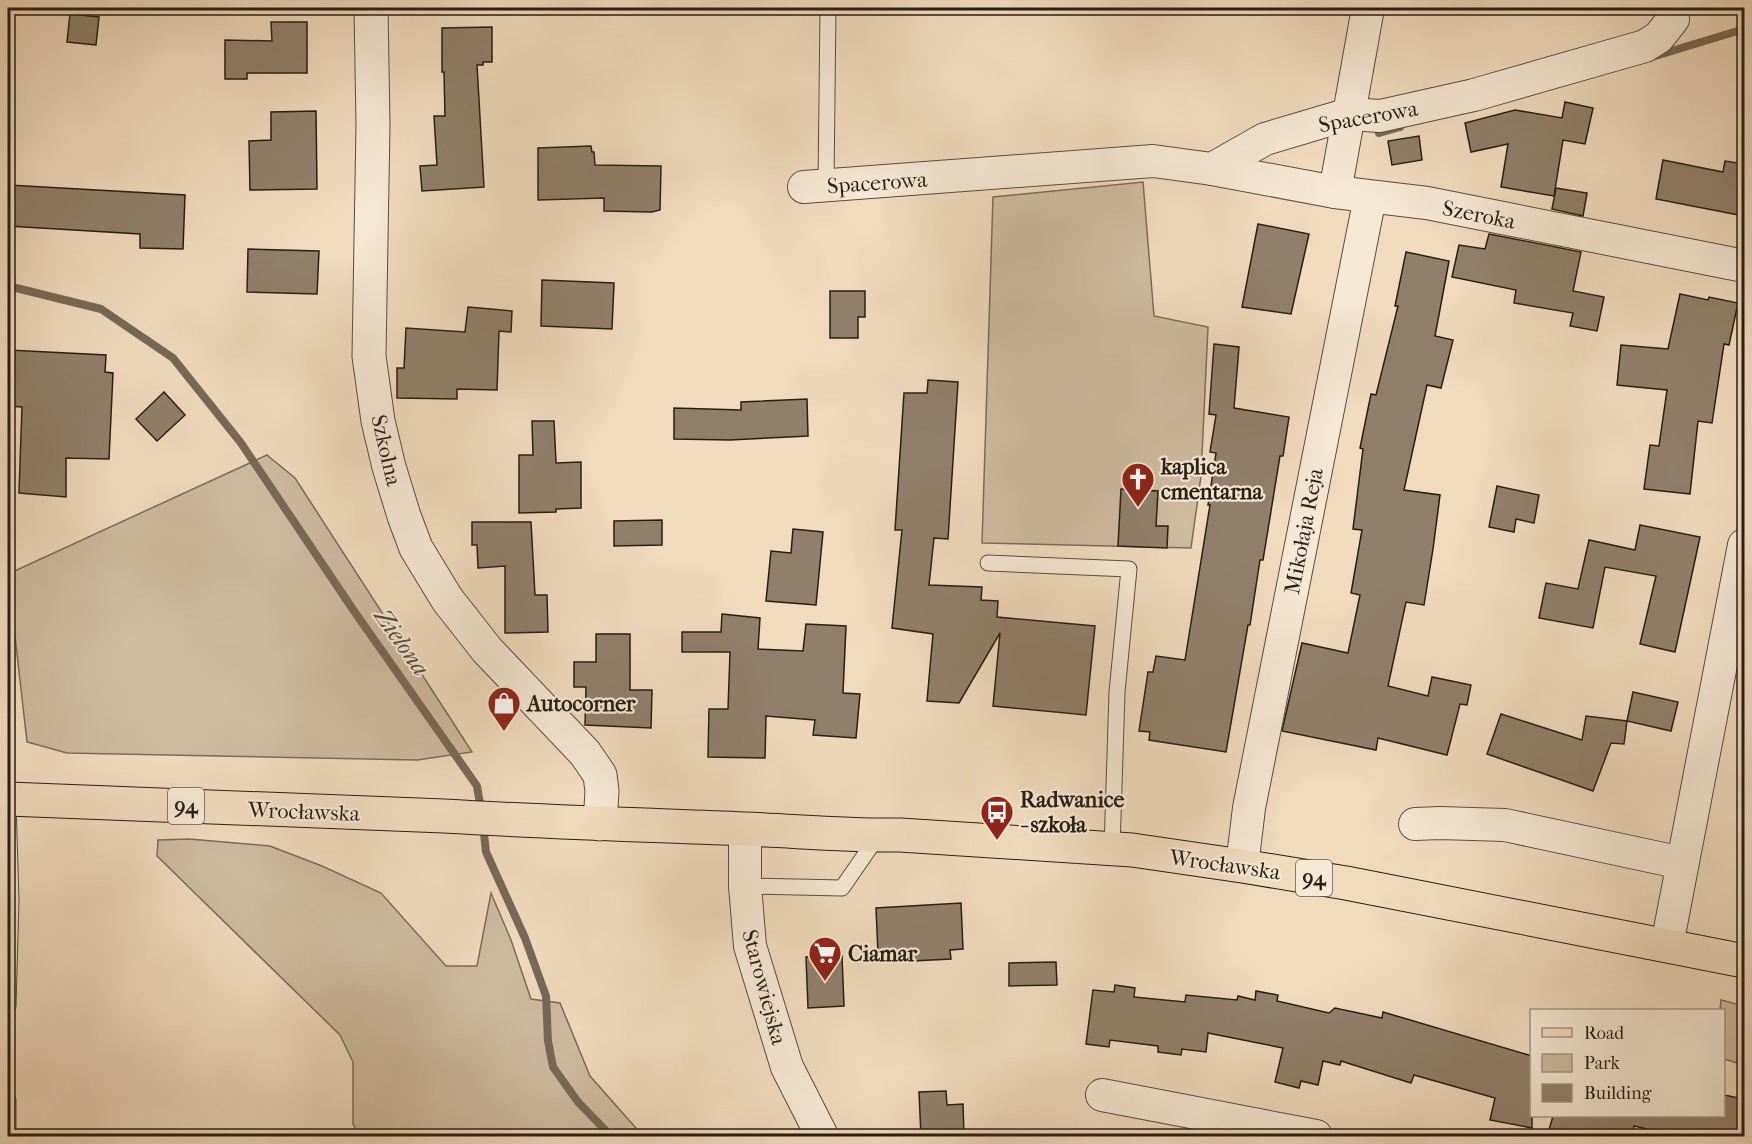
<svg xmlns="http://www.w3.org/2000/svg" width="1752" height="1144" viewBox="0 0 1752 1144" font-family="'IM FELL French Canon',serif">
	<style>
		.green { fill: #cebba0; stroke: #7a6c5a; stroke-width: 1.5 }
		.lines { fill: none; stroke-linecap: round; stroke-linejoin: round }
		.stream { stroke: #776956; stroke-width: 8 }
		.building { fill: #90806b; stroke: #271e13; stroke-width: 1.5 }
		.service-casing { stroke: #594d3e; stroke-width: 17 }
		.minor-casing { stroke: #594d3e; stroke-width: 34 }
		.tertiary-casing { stroke: #594d3e; stroke-width: 35 }
		.primary-casing { stroke: #271e13; stroke-width: 35 }
		.service { stroke: #f5e8d4; stroke-width: 15 }
		.minor { stroke: #f5e8d4; stroke-width: 32 }
		.tertiary { stroke: #f5e8d4; stroke-width: 33 }
		.primary { stroke: #f0dbbd; stroke-width: 33 }
		.labels { text-anchor: middle; stroke-width: 4.5; stroke-linejoin: round; paint-order: stroke }
		.shield { fill: #f5e8d4; stroke: #655b4d; stroke-width: 1.5 }
		.shield-label { font-size: 21px; font-weight: bold; fill: #271e13 }
		.street-label { font-size: 22px; fill: #271e13; stroke: #f5e8d4 }
		.poi-label { font-size: 22px; font-weight: bold; fill: #271e13; stroke: #f5e8d4; text-anchor: start }
		.water-label { font-size: 24px; font-style: italic; fill: #564a3a; stroke: #f5e8d4 }
	</style>
	<rect width="100%" height="100%" fill="#f0dbbd"/>
	<filter id="stains"><feTurbulence type="fractalNoise" baseFrequency=".00333" numOctaves="4"/><feColorMatrix values="0 0 0 0 .2 0 0 0 0 .09 0 0 0 0 .02 0 0 0 .5 -.17"/></filter>
	<radialGradient id="worn" r=".72"><stop offset=".6" stop-color="#630" stop-opacity="0"/><stop offset="1" stop-color="#630" stop-opacity=".3"/></radialGradient>
	<!-- green -->
	<g class="green">
		<polygon points="1143,182 1154,316 1208,327 1201,476 1191,548 982,543 993,197"/>
		<polygon points="267,455 295,478 472,752 417,760 67,753 27,742 8,574"/>
		<polygon points="189,839 270,846 322,866 381,893 446,966 477,966 491,893 511,940 531,999 560,1003 590,1076 643,1136 359,1136 353,1124 353,1062 340,1035 157,856 158,840"/>
		<polygon points="1721,1000 1744,1006 1744,1065 1724,1059 1724,1010 1720,1010"/>
	</g>
	<g class="lines">
		<!-- stream -->
		<g class="stream">
			<polyline points="1652,57 1744,29"/>
			<polyline points="1379,133 1400,127"/>
			<polyline points="8,286 101,309 173,358 241,443 354,611 477,786 481,810"/>
			<polyline points="483,825 486,852 525,938 546,996 548,1041 553,1067 578,1102 611,1136"/>
		</g>
	</g>
	<!-- building -->
	<g class="building">
		<polygon points="70,14 99,17 96,45 67,42"/>
		<polygon points="271,22 307,22 307,73 247,73 247,79 225,79 225,40 272,41"/>
		<polygon points="492,27 492,62 483,62 483,65 477,65 484,187 422,191 420,166 437,165 434,116 445,116 444,72 442,72 442,28"/>
		<polygon points="1565,102 1593,108 1585,144 1563,140 1554,196 1501,187 1508,144 1471,152 1465,123 1515,110 1562,118"/>
		<polygon points="316,111 317,189 250,190 249,141 271,140 271,112"/>
		<polygon points="1419,136 1422,160 1392,165 1388,141"/>
		<polygon points="591,146 592,152 594,152 595,165 661,166 660,210 652,212 604,211 604,198 538,200 538,148"/>
		<polygon points="1663,160 1723,172 1725,161 1744,164 1744,216 1656,199"/>
		<polygon points="8,185 185,195 183,249 140,248 140,234 8,226"/>
		<polygon points="1556,188 1587,193 1583,216 1552,209"/>
		<polygon points="1258,224 1309,234 1291,314 1242,307"/>
		<polygon points="1489,234 1581,252 1573,291 1604,297 1597,331 1570,326 1573,313 1514,303 1516,290 1452,277 1459,245 1485,249"/>
		<polygon points="248,249 319,251 317,294 247,292"/>
		<polygon points="1406,252 1449,261 1435,336 1453,340 1441,388 1427,385 1404,490 1440,495 1433,549 1424,605 1406,602 1388,686 1428,696 1432,677 1471,685 1467,705 1460,704 1447,755 1378,738 1376,750 1282,731 1302,643 1348,653 1360,595 1351,593 1362,530 1353,529 1363,449 1360,448 1371,394 1376,395 1398,306 1395,306"/>
		<polygon points="542,280 614,283 612,329 541,326"/>
		<polygon points="830,291 865,291 865,317 858,317 858,338 830,338"/>
		<polygon points="1680,294 1708,300 1709,297 1738,303 1729,345 1724,344 1712,423 1698,421 1690,494 1644,489 1650,445 1659,446 1667,390 1617,385 1621,345 1668,349"/>
		<polygon points="468,307 512,311 511,332 499,331 497,390 457,389 457,399 397,398 397,368 404,368 406,328 465,332"/>
		<polygon points="1214,344 1239,347 1234,408 1289,417 1283,456 1280,456 1263,560 1260,560 1250,625 1248,625 1226,752 1149,740 1150,732 1139,731 1148,672 1153,672 1156,656 1185,660 1210,505 1208,505 1216,453 1210,452 1216,415 1209,414"/>
		<polygon points="8,350 106,355 105,372 113,373 109,459 66,458 66,497 19,493 22,407 8,406"/>
		<polygon points="928,380 958,382 948,539 934,538 929,585 982,587 981,600 998,601 997,617 1095,626 1086,715 993,706 1000,633 959,703 927,701 933,634 892,628 902,530 895,530 904,393 927,393"/>
		<polygon points="164,392 185,415 157,441 136,419"/>
		<polygon points="807,399 808,436 730,440 674,439 674,408 741,410 741,402"/>
		<polygon points="532,421 554,421 556,463 581,462 581,508 556,509 556,512 519,513 519,455 533,455"/>
		<polygon points="1497,486 1539,495 1534,523 1516,519 1514,532 1489,527"/>
		<polygon points="1121,489 1158,491 1156,526 1168,526 1167,548 1118,546"/>
		<polygon points="662,520 662,545 614,546 614,521"/>
		<polygon points="472,522 531,522 535,595 547,595 548,632 505,633 505,566 478,568 477,545 472,545"/>
		<polygon points="1640,525 1700,537 1675,652 1640,644 1656,576 1605,567 1593,628 1539,618 1546,583 1578,589 1589,540 1635,550"/>
		<polygon points="793,529 823,532 816,605 766,601 771,551 791,553"/>
		<polygon points="722,614 760,618 758,649 803,651 806,624 846,626 843,693 860,694 856,738 813,735 815,720 766,716 765,758 708,757 709,709 728,709 730,652 682,652 682,632 721,632"/>
		<polygon points="596,634 630,634 630,690 652,690 651,728 585,725 586,687 574,687 574,662 596,662"/>
		<polygon points="1633,692 1678,702 1671,731 1627,721"/>
		<polygon points="1501,714 1582,740 1586,716 1627,721 1624,744 1611,743 1593,791 1487,754"/>
		<polygon points="961,903 963,949 950,950 951,959 913,961 913,952 878,954 876,908"/>
		<polygon points="842,956 844,1006 808,1008 806,957"/>
		<polygon points="1056,962 1057,985 1009,986 1009,963"/>
		<polygon points="1115,985 1135,988 1134,997 1185,1002 1186,995 1237,1000 1238,996 1255,1000 1256,991 1278,995 1277,1001 1329,1013 1335,1008 1382,1018 1383,1012 1532,1056 1532,1128 1490,1120 1495,1098 1414,1075 1411,1083 1341,1061 1340,1065 1323,1061 1318,1085 1301,1081 1299,1088 1275,1082 1283,1048 1208,1033 1206,1052 1182,1049 1181,1055 1158,1052 1158,1046 1110,1040 1109,1047 1086,1044 1093,990 1114,992"/>
		<polygon points="946,1091 947,1105 963,1104 964,1137 921,1137 919,1092"/>
		<polygon points="1724,1095 1744,1099 1739,1137 1680,1137 1634,1126 1632,1137 1547,1137 1553,1116 1724,1116"/>
	</g>
	<g class="lines">
		<defs>
			<g id="service">
				<polyline points="826,185 828,8"/>
				<polyline points="988,563 1129,569 1117,692 1112,849"/>
				<polyline points="8,803 11,900 8,1006"/>
				<polyline points="745,886 842,888 878,836"/>
				<polyline points="8,1100 8,1136"/>
			</g>
			<g id="minor">
				<polyline points="1212,169 1335,192 1427,203 1744,266"/>
				<polyline points="804,187 1153,161 1212,169 1265,139 1349,114 1380,116 1474,95 1645,46 1659,37 1673,19"/>
				<polyline points="1335,192 1368,8"/>
				<polyline points="1415,824 1440,823 1505,825 1682,863"/>
				<polyline points="745,829 745,886 750,946 787,1067 822,1136"/>
				<polyline points="1242,866 1249,808 1370,197"/>
				<polyline points="1667,945 1744,545"/>
				<polyline points="1102,1095 1316,1136"/>
			</g>
			<polyline id="tertiary" points="371,8 373,125 369,356 378,421 389,467 404,516 416,548 447,599 487,650 585,753 600,775 602,791 600,824"/>
			<path id="primary" d="M 8,799 L 444,816 C 545,822 645,825 745,829 C 797,831 849,836 900,835 L 1132,850 L 1242,866 L 1346,883 L 1744,961"/>
		</defs>
		<!-- service casing -->
		<use href="#service" class="service-casing"/>
		<!-- minor casing -->
		<use href="#minor" class="minor-casing"/>
		<!-- tertiary casing -->
		<use href="#tertiary" class="tertiary-casing"/>
		<!-- primary casing -->
		<use href="#primary" class="primary-casing"/>
		<!-- service -->
		<use href="#service" class="service"/>
		<!-- minor -->
		<use href="#minor" class="minor"/>
		<!-- tertiary -->
		<use href="#tertiary" class="tertiary"/>
		<!-- primary -->
		<use href="#primary" class="primary"/>
	</g>
	<!-- icons -->
	<defs>
		<symbol id="church-pin" viewBox="-11 -11 22 30"><path d="M0 17L-7.5 6A9.5 9.5 0 1 1 7.5 6Z" fill="#8f2418" stroke="#f5e8d4"/><path d="M-1.2-6h2.4v3.5h3.3v2.4h-3.3V6h-2.4V-.1h-3.3v-2.4h3.3Z" fill="#fff"/></symbol>
		<symbol id="shop-pin" viewBox="-11 -11 22 30"><path d="M0 17L-7.5 6A9.5 9.5 0 1 1 7.5 6Z" fill="#8f2418" stroke="#f5e8d4"/><path d="M-5-2.5h2.3a2.7 3.5 0 0 1 5.4 0H5L5.5 6h-11ZM-1.5-2.5h3a1.5 2.3 0 0 0-3 0Z" fill="#fff"/></symbol>
		<symbol id="bus-pin" viewBox="-11 -11 22 30"><path d="M0 17L-7.5 6A9.5 9.5 0 1 1 7.5 6Z" fill="#8f2418" stroke="#f5e8d4"/><path d="M-5-6H5V4H4V6H2V4H-2V6H-4V4H-5ZM-3.5-4V0h7V-4ZM-3.5 1.2v1.5H-2V1.2ZM2 1.2v1.5H3.5V1.2Z" fill="#fff"/></symbol>
		<symbol id="supermarket-pin" viewBox="-11 -11 22 30"><path d="M0 17L-7.5 6A9.5 9.5 0 1 1 7.5 6Z" fill="#8f2418" stroke="#f5e8d4"/><path d="M-6-5.5h2.5l.6 2H6L4.5 2H-2.5L-4.4-4H-6ZM-1.5 3.2a1.3 1.3 0 1 0 .1 0ZM3 3.2a1.3 1.3 0 1 0 .1 0Z" fill="#fff"/></symbol>
	</defs>
	<g fill-rule="evenodd">
		<use href="#church-pin" x="1119" y="460" width="38" height="52"/>
		<use href="#shop-pin" x="485" y="684" width="38" height="52"/>
		<use href="#bus-pin" x="978" y="793" width="38" height="52"/>
		<use href="#supermarket-pin" x="806" y="934" width="38" height="52"/>
	</g>
	<g class="labels">
		<!-- shield labels -->
		<g class="shield">
			<rect x="168" y="788" width="36" height="36" rx="4.5"/>
			<rect x="1296" y="860" width="36" height="36" rx="4.5"/>
		</g>
		<g class="shield-label">
			<text x="186" y="813">94</text>
			<text x="1314" y="885">94</text>
		</g>
		<!-- street labels -->
		<g class="street-label">
			<text transform="translate(1368 116) rotate(-10)" y="8">Spacerowa</text>
			<text transform="translate(877 182) rotate(-4)" y="8">Spacerowa</text>
			<text transform="translate(1479 214) rotate(11)" y="8">Szeroka</text>
			<text transform="translate(387 450) rotate(77)" y="8">Szkolna</text>
			<text transform="translate(1303 531) rotate(-79)" y="8">Mikołaja Reja</text>
			<text transform="translate(304 811) rotate(2)" y="8">Wrocławska</text>
			<text transform="translate(1225 864) rotate(8)" y="8">Wrocławska</text>
			<text transform="translate(765 987) rotate(75)" y="8">Starowiejska</text>
		</g>
		<!-- poi labels -->
		<g class="poi-label">
			<text x="1161" y="474">kaplica<tspan x="1161" dy="25">cmentarna</tspan></text>
			<text x="527" y="711">Autocorner</text>
			<text x="1020" y="807">Radwanice<tspan x="1020" dy="25">- szkoła</tspan></text>
			<text x="848" y="961">Ciamar</text>
		</g>
		<!-- water labels -->
		<g class="water-label">
			<text transform="translate(402 642) rotate(55)" y="8">Zielona</text>
		</g>
	</g>
	<!-- margin -->
	<rect width="1752" height="1144" fill="none" stroke="#f0dbbd" stroke-width="30"/>
	<rect x="9" y="9" width="1734" height="1126" fill="none" stroke="#271e13" stroke-width="3"/>
	<rect x="15" y="15" width="1722" height="1114" fill="none" stroke="#271e13" stroke-width="1.5"/>
	<!-- legend -->
	<rect x="1530" y="1009" width="195" height="108" fill="#f5e8d4" stroke="#a39787" stroke-width="1.5"/>
	<rect x="1542" y="1028" width="30" height="9" fill="#f0dbbd" stroke="#a39787" stroke-width="1.5"/>
	<text x="1584" y="1039" font-size="18" fill="#271e13">Road</text>
	<rect x="1542" y="1054" width="30" height="18" fill="#cebba0" stroke="#a39787" stroke-width="1.5"/>
	<text x="1584" y="1069" font-size="18" fill="#271e13">Park</text>
	<rect x="1542" y="1084" width="30" height="18" fill="#90806b" stroke="#a39787" stroke-width="1.5"/>
	<text x="1584" y="1099" font-size="18" fill="#271e13">Building</text>
	<rect width="100%" height="100%" filter="url(#stains)"/>
	<rect width="100%" height="100%" fill="url(#worn)"/>
</svg>
